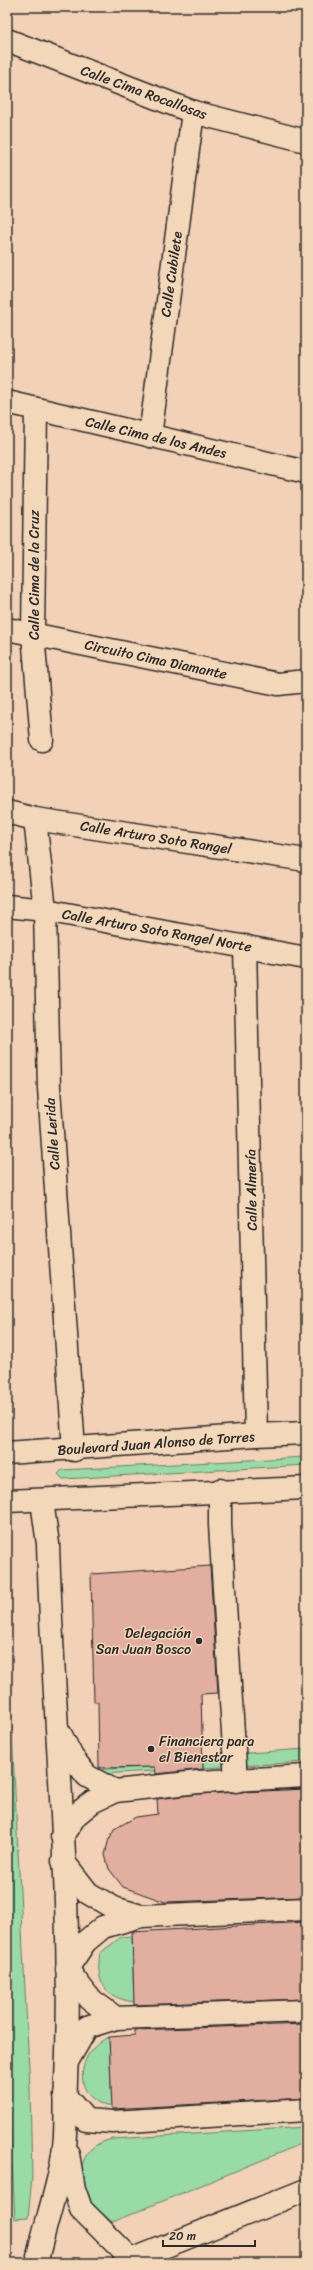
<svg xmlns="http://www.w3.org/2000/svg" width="313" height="2270" viewBox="0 0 313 2270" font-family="Sriracha,sans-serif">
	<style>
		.green { fill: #98dba6; stroke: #628368 }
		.building { fill: #e2ae9f; stroke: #2b2b2b }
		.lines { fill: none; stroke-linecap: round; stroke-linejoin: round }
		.minor-casing { stroke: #2b2b2b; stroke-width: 25 }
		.major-casing { stroke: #2b2b2b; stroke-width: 25 }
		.minor { stroke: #f3d7b9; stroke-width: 22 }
		.major { stroke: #f3d7b9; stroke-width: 22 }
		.poi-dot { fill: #2b2b2b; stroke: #f3d7b9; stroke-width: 1.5 }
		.labels { text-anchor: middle; stroke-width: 3; stroke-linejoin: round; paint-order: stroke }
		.street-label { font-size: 14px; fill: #2b2b2b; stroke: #f3d7b9 }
		.poi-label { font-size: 14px; fill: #2b2b2b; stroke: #f3d7b9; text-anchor: end }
	</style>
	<rect width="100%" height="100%" fill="#f3d1b6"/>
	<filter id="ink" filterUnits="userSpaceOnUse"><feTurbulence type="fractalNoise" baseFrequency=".025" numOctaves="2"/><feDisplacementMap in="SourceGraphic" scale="8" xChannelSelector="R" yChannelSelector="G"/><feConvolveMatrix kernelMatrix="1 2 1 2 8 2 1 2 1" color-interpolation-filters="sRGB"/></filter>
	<g filter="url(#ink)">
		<!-- green -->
		<g class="green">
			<polygon points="306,1457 306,1465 63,1479 58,1474 62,1470"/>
			<polygon points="7,1635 30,2088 32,2177 28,2218 15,2219 7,2060"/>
			<polygon points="306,1749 306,1762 102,1774 103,1769 203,1765 204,1756"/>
			<path d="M 132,1936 L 134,2002 C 105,1998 95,1982 100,1953 L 121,1937 Z"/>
			<path d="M 109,2037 L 112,2107 C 70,2100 76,2051 109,2037 Z"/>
			<path d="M 306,2127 L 306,2142 L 112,2222 L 90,2202 L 79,2175 C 85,2153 90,2144 113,2139 Z"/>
		</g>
		<!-- building -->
		<g class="building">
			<polygon points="210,1566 218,1693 201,1694 203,1769 156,1774 155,1767 99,1768 98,1702 94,1702 91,1574"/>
			<polygon points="306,1789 306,1897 165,1902 123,1887 109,1869 105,1855 108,1842 114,1829 136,1817 158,1814 157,1799 199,1794"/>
			<polygon points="306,1922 306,1999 134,2005 132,1932"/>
			<polygon points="306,2024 306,2098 112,2109 109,2037 135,2035 135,2030"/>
		</g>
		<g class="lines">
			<defs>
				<g id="minor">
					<polyline points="7,40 193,112 306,141"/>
					<polyline points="7,402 306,472"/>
					<polyline points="36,409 33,634 42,740"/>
					<polyline points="150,436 193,112"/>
					<polyline points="7,629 278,684 306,681"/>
					<polyline points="7,812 35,819 306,860"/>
					<polyline points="35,819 45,910 49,1088 74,1450"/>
					<polyline points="7,906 45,910 306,958"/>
					<polyline points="245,946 256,1435"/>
					<polyline points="220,1490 220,1525 236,1781"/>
					<polyline points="60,1733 72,1757 87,1776 115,1791"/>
					<polyline points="62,1836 76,1815 92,1802 115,1791 198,1782 306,1776"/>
					<polyline points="63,1861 88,1893 114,1908 141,1916"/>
					<polyline points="116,2018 90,1999 67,1969 85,1942 103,1927 141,1916 306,1909"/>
					<polyline points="68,2060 87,2027 116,2018 306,2011"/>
					<polyline points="65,2096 86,2120 113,2122 306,2110"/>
					<polyline points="68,2154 74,2189 81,2209 132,2260"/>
					<path d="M 39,2263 L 38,2256 C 47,2216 63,2175 65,2134 C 66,2116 65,2098 66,2080 C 74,1901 53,1723 48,1544 L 42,1501"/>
					<polyline points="124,2263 306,2190"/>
				</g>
				<g id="major">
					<polyline points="7,1453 256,1435 306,1433"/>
					<polyline points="7,1501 306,1488"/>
				</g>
			</defs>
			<!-- minor casing -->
			<use href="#minor" class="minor-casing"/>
			<!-- major casing -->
			<use href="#major" class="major-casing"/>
			<!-- minor -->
			<use href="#minor" class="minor"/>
			<!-- major -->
			<use href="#major" class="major"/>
		</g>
	</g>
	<!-- markers -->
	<g class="poi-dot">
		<circle cx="199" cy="1641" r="4"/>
		<circle cx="151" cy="1749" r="4"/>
	</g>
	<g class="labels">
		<!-- street labels -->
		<g class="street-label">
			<text transform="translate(144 92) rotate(20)" y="5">Calle Cima Rocallosas</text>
			<text transform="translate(171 274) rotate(-82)" y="5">Calle Cubilete</text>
			<text transform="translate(156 437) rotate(13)" y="5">Calle Cima de los Andes</text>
			<text transform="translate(34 575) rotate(-90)" y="5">Calle Cima de la Cruz</text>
			<text transform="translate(156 659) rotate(12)" y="5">Circuito Cima Diamante</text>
			<text transform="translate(156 837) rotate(9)" y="5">Calle Arturo Soto Rangel</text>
			<text transform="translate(157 930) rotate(10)" y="5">Calle Arturo Soto Rangel Norte</text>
			<text transform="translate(52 1134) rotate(-94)" y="5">Calle Lerida</text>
			<text transform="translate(251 1190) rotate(-91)" y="5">Calle Almería</text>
			<text transform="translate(156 1443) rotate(-4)" y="5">Boulevard Juan Alonso de Torres</text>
		</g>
		<!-- poi labels -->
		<g class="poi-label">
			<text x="191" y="1638">Delegación<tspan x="191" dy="16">San Juan Bosco</tspan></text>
			<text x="159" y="1746" text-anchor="start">Financiera para<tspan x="159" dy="16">el Bienestar</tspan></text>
		</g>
	</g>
	<!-- margin -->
	<rect width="313" height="2270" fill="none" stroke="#f3d7b9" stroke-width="24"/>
	<rect x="12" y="12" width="289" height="2246" fill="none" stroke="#2b2b2b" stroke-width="1.5" filter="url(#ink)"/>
	<!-- scale -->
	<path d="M163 2240v6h92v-6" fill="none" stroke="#2b2b2b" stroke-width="2"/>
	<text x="169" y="2240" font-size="12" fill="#2b2b2b" stroke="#f3d7b9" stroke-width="3" paint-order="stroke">20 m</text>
</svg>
